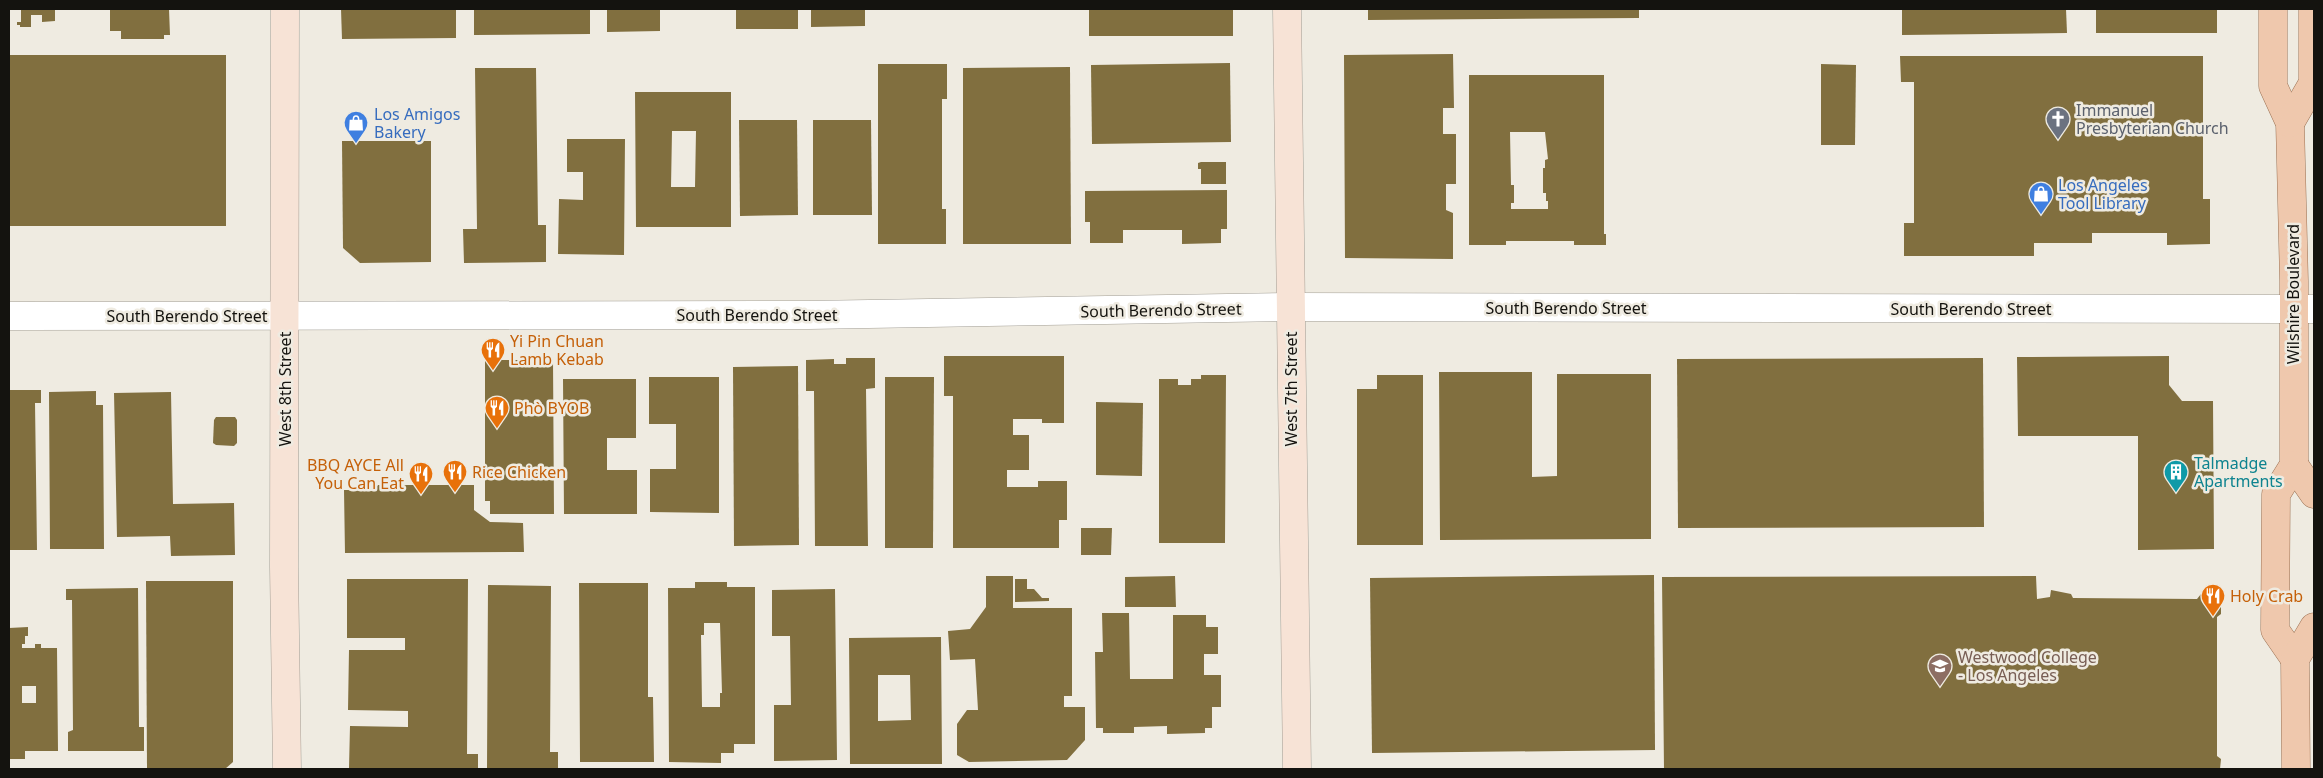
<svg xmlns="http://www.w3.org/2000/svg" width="2323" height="778" viewBox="0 0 2323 778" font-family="'Noto Sans',sans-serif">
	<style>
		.building { fill: #816f3f; fill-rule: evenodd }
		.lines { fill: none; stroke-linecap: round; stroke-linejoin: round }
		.street-casing { stroke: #a39f96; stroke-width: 29 }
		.secondary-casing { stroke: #a39f96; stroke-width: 29 }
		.primary-casing { stroke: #9b7153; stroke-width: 29 }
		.street { stroke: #fff; stroke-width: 28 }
		.secondary { stroke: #f7e3d6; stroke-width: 28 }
		.primary { stroke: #efc8ad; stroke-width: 28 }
		.labels { text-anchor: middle; stroke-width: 5; stroke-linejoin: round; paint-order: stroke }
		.worship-label { font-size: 16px; fill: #5b616d; stroke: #efebe1; text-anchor: start }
		.shop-label { font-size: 16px; fill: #366cbe; stroke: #efebe1; text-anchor: start }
		.street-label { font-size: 16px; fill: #14130f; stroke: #efebe1 }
		.food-label { font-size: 16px; fill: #c56008; stroke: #efebe1; text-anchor: start }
		.culture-label { font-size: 16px; fill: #0d838f; stroke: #efebe1; text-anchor: start }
		.education-label { font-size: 16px; fill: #785e54; stroke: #efebe1; text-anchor: start }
	</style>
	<rect width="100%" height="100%" fill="#efebe1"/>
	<!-- building -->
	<g class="building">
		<polygon points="21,9 55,9 55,21 42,22 42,15 31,15 31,27 20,27 20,25 17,25 17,22 21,22"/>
		<polygon points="110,9 169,9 170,35 164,35 164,39 121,39 121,31 110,31"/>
		<polygon points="341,9 456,9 456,38 342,39"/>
		<polygon points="474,9 590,9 590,34 474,35"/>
		<polygon points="607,9 660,9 660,31 607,32"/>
		<rect x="736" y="9" width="62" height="20"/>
		<polygon points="811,9 865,9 865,26 811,27"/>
		<rect x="1089" y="9" width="144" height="27"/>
		<polygon points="1368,9 1639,9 1639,18 1368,20"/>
		<polygon points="1902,9 2066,9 2067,33 1902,35"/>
		<rect x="2096" y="9" width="121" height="24"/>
		<polygon points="1453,54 1454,108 1443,108 1443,134 1456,134 1456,184 1446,184 1446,210 1453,213 1453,259 1345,258 1344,55"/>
		<rect x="9" y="55" width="217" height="171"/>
		<polygon points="1900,56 2203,56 2203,199 2210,199 2210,244 2167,245 2167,233 2092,233 2092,243 2034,243 2034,256 1904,256 1904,223 1914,223 1914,82 1901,82"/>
		<polygon points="1230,63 1231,142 1092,144 1091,65"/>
		<polygon points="878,64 947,64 947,99 942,99 942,209 946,209 946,244 878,244"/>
		<polygon points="1821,64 1856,65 1855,145 1821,145"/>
		<polygon points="1070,67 1071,244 963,244 963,68"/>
		<polygon points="475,68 536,68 538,225 546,225 546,262 464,263 463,229 477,229"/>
		<path d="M 1469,75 L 1604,75 L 1604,234 L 1606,234 L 1606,245 L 1574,245 L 1574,241 L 1506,241 L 1506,245 L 1469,245 ZM 1510,132 L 1545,132 L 1548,159 L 1545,160 L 1545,168 L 1543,168 L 1543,193 L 1546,193 L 1546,201 L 1548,201 L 1548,209 L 1511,209 L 1511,203 L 1514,203 L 1514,185 L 1511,185 Z"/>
		<path d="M 635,92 L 731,92 L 731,227 L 636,227 ZM 672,131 L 696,131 L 695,187 L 671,187 Z"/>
		<polygon points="739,120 797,120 798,215 740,216"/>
		<polygon points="813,120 871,120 872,215 813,215"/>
		<polygon points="567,139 625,139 624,255 558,254 559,199 583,200 583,172 567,172"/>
		<polygon points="342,141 431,141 431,262 360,263 343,248"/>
		<polygon points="1201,162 1226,162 1226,184 1201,184 1201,169 1198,169 1198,163"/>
		<polygon points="1227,190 1227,229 1221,229 1221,243 1182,244 1182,230 1123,230 1123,243 1090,243 1090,222 1085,222 1085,191"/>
		<polygon points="944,356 1064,356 1064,423 1042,423 1042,419 1013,419 1013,435 1029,435 1029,470 1007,470 1007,487 1038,487 1038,481 1067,481 1067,520 1059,520 1059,548 953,548 953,396 944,396"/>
		<polygon points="2169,356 2169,385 2182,401 2213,401 2214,549 2138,550 2138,436 2018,436 2017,357"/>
		<polygon points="846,358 875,358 875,388 866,389 868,546 815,546 814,391 806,391 806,360 834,359 834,364 846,364"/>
		<polygon points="1983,358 1984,527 1678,528 1677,359"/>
		<polygon points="485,360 553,360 554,514 490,514 490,501 485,501"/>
		<polygon points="798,366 799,545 734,546 733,367"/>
		<polygon points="1439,372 1532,372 1532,477 1557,476 1557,374 1651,374 1651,539 1440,540"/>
		<polygon points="1201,375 1226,375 1225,543 1159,543 1159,379 1178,379 1178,385 1191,385 1191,379 1201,379"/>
		<polygon points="1377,375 1423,375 1423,545 1357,545 1357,389 1377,389"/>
		<polygon points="649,377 719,377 719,513 650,512 650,469 676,469 676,424 649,424"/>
		<polygon points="885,377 934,377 933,548 885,548"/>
		<polygon points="563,379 636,379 636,438 607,438 607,470 637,470 637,514 564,514"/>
		<polygon points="9,390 41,390 41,403 35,403 37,550 9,550"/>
		<polygon points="96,391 96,405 103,405 104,549 50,549 49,392"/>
		<polygon points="171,392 173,504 234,503 235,555 171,556 170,536 117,537 114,393"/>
		<polygon points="1096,402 1143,403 1142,476 1096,475"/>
		<polygon points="216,417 235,417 237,420 237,443 234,446 216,445 213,443 214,420"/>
		<polygon points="378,485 474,485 474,510 490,522 523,523 524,552 345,553 344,490 374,490"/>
		<polygon points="1081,528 1112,528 1111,555 1081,555"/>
		<polygon points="1654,575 1655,750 1372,753 1370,578"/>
		<polygon points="986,576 1013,576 1013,608 1072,608 1072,696 1064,696 1064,707 1085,707 1085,740 1067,760 969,762 957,755 957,724 967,710 978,710 975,659 950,660 948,631 970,629 986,607"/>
		<polygon points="1175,576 1176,607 1125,607 1125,577"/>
		<polygon points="2036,576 2037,599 2050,597 2051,590 2071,594 2073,598 2197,599 2201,594 2218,594 2221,596 2221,614 2217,617 2217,756 2221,759 2220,769 1664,769 1662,577"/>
		<polygon points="347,579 468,579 467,754 478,754 478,769 349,769 350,726 408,727 408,711 348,710 349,650 405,650 405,638 347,638"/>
		<polygon points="1015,579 1027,579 1027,589 1034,589 1042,598 1049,598 1049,601 1015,602"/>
		<polygon points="146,581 233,581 233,762 225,769 147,769"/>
		<path d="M 695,582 L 727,582 L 727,587 L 755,587 L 755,744 L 734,744 L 734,753 L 721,753 L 721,763 L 669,762 L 668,588 L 695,588 ZM 704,623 L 720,623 L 722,693 L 720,693 L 720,707 L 702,707 L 701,635 L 704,635 Z"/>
		<polygon points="579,583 648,583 648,697 653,697 654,762 580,762"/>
		<polygon points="488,585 551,586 550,752 558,752 558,769 487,769"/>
		<polygon points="138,588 139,727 144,727 144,751 68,751 68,732 73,730 72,600 66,600 66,589"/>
		<polygon points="835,589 837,760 774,761 774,705 791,705 790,636 772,636 772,590"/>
		<polygon points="1102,613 1129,613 1130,679 1173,679 1173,615 1206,615 1206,627 1218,627 1218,654 1204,654 1204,675 1221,675 1221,707 1212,707 1212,728 1205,728 1205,733 1167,734 1167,726 1134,727 1134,733 1103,733 1103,728 1096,728 1095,652 1103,652"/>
		<path d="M 28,627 L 28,636 L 25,636 L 25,644 L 22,644 L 22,648 L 35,648 L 35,644 L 41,644 L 41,648 L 57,648 L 58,751 L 25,751 L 25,759 L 9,759 L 9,628 ZM 22,686 L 36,686 L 36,703 L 22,703 Z"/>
		<path d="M 941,637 L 942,764 L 850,764 L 849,638 ZM 878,675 L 910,675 L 911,720 L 878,721 Z"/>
	</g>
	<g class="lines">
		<defs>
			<polyline id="street" points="9,316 809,315 1290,307 2314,309"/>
			<g id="secondary">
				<polyline points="285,9 284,567 287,769"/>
				<polyline points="1287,9 1297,769"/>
			</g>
			<g id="primary">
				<polyline points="2273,9 2273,86 2290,123 2294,281 2294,465 2276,494 2275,630 2295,659"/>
				<polyline points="2290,123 2313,83 2313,9"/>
				<polyline points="2294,465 2314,494"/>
				<polyline points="2296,769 2295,659 2314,627"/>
			</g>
		</defs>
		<!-- street casing -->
		<use href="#street" class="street-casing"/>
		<!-- secondary casing -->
		<use href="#secondary" class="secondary-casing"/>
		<!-- primary casing -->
		<use href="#primary" class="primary-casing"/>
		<!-- street -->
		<use href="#street" class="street"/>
		<!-- secondary -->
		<use href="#secondary" class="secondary"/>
		<!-- primary -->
		<use href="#primary" class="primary"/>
	</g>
	<!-- icons -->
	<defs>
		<symbol id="church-pin" viewBox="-11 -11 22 30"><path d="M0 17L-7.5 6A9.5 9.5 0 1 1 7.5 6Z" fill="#6b7280" stroke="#efebe1"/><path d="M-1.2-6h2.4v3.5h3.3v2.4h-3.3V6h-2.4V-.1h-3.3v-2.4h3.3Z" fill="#fff"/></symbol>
		<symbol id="shop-pin" viewBox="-11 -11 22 30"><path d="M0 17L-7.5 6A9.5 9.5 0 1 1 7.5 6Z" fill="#3f7fe0" stroke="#efebe1"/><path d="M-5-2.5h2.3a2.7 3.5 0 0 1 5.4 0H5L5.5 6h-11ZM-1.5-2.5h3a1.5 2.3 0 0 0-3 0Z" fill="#fff"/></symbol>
		<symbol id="restaurant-pin" viewBox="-11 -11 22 30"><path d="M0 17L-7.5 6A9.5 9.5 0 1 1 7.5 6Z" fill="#e8710a" stroke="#efebe1"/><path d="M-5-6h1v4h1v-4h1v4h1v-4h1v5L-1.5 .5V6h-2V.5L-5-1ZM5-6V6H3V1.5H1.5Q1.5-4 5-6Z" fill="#fff"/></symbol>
		<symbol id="building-pin" viewBox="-11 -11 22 30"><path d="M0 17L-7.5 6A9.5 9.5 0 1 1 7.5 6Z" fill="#0f9aa8" stroke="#efebe1"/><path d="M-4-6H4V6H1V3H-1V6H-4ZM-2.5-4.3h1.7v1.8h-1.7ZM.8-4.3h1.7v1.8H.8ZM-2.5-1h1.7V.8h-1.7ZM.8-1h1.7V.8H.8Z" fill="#fff"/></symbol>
		<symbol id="school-pin" viewBox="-11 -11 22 30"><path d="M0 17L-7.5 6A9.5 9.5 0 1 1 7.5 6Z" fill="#8d6e63" stroke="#efebe1"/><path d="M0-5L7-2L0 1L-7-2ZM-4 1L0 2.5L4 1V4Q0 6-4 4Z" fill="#fff"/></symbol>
	</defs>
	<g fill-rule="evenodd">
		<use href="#church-pin" x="2044" y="105" width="28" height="38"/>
		<use href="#shop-pin" x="342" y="109" width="28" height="38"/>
		<use href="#shop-pin" x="2027" y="180" width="28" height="38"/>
		<use href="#restaurant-pin" x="479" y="336" width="28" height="38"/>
		<use href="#restaurant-pin" x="483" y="394" width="28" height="38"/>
		<use href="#restaurant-pin" x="441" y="458" width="28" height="38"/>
		<use href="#building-pin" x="2162" y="458" width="28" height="38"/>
		<use href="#restaurant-pin" x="407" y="460" width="28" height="38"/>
		<use href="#restaurant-pin" x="2199" y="582" width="28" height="38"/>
		<use href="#school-pin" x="1926" y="652" width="28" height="38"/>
	</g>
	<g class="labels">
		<!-- worship labels -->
		<g class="worship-label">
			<text x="2076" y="116">Immanuel<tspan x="2076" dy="18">Presbyterian Church</tspan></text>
		</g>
		<!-- shop labels -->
		<g class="shop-label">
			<text x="374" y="120">Los Amigos<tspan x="374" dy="18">Bakery</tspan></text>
			<text x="2058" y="191">Los Angeles<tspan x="2058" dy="18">Tool Library</tspan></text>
		</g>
		<!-- street labels -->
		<g class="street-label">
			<text transform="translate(2293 294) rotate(-90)" y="6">Wilshire Boulevard</text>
			<text x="1566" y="314">South Berendo Street</text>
			<text x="1971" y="315">South Berendo Street</text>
			<text transform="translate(1161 310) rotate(-1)" y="6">South Berendo Street</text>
			<text x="757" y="321">South Berendo Street</text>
			<text x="187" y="322">South Berendo Street</text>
			<text transform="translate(285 389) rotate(-90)" y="6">West 8th Street</text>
			<text transform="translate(1291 389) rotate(-90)" y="6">West 7th Street</text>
		</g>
		<!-- food labels -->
		<g class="food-label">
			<text x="510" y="347">Yi Pin Chuan<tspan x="510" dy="18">Lamb Kebab</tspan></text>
			<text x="514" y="414">Phò BYOB</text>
			<text x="404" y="471" text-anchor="end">BBQ AYCE All<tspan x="404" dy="18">You Can Eat</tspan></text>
			<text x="472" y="478">Rice Chicken</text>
			<text x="2230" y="602">Holy Crab</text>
		</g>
		<!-- culture labels -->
		<g class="culture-label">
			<text x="2194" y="469">Talmadge<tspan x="2194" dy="18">Apartments</tspan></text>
		</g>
		<!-- education labels -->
		<g class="education-label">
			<text x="1958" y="663">Westwood College<tspan x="1958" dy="18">- Los Angeles</tspan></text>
		</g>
	</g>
	<!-- border -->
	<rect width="2323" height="778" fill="none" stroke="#14130f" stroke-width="20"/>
</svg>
